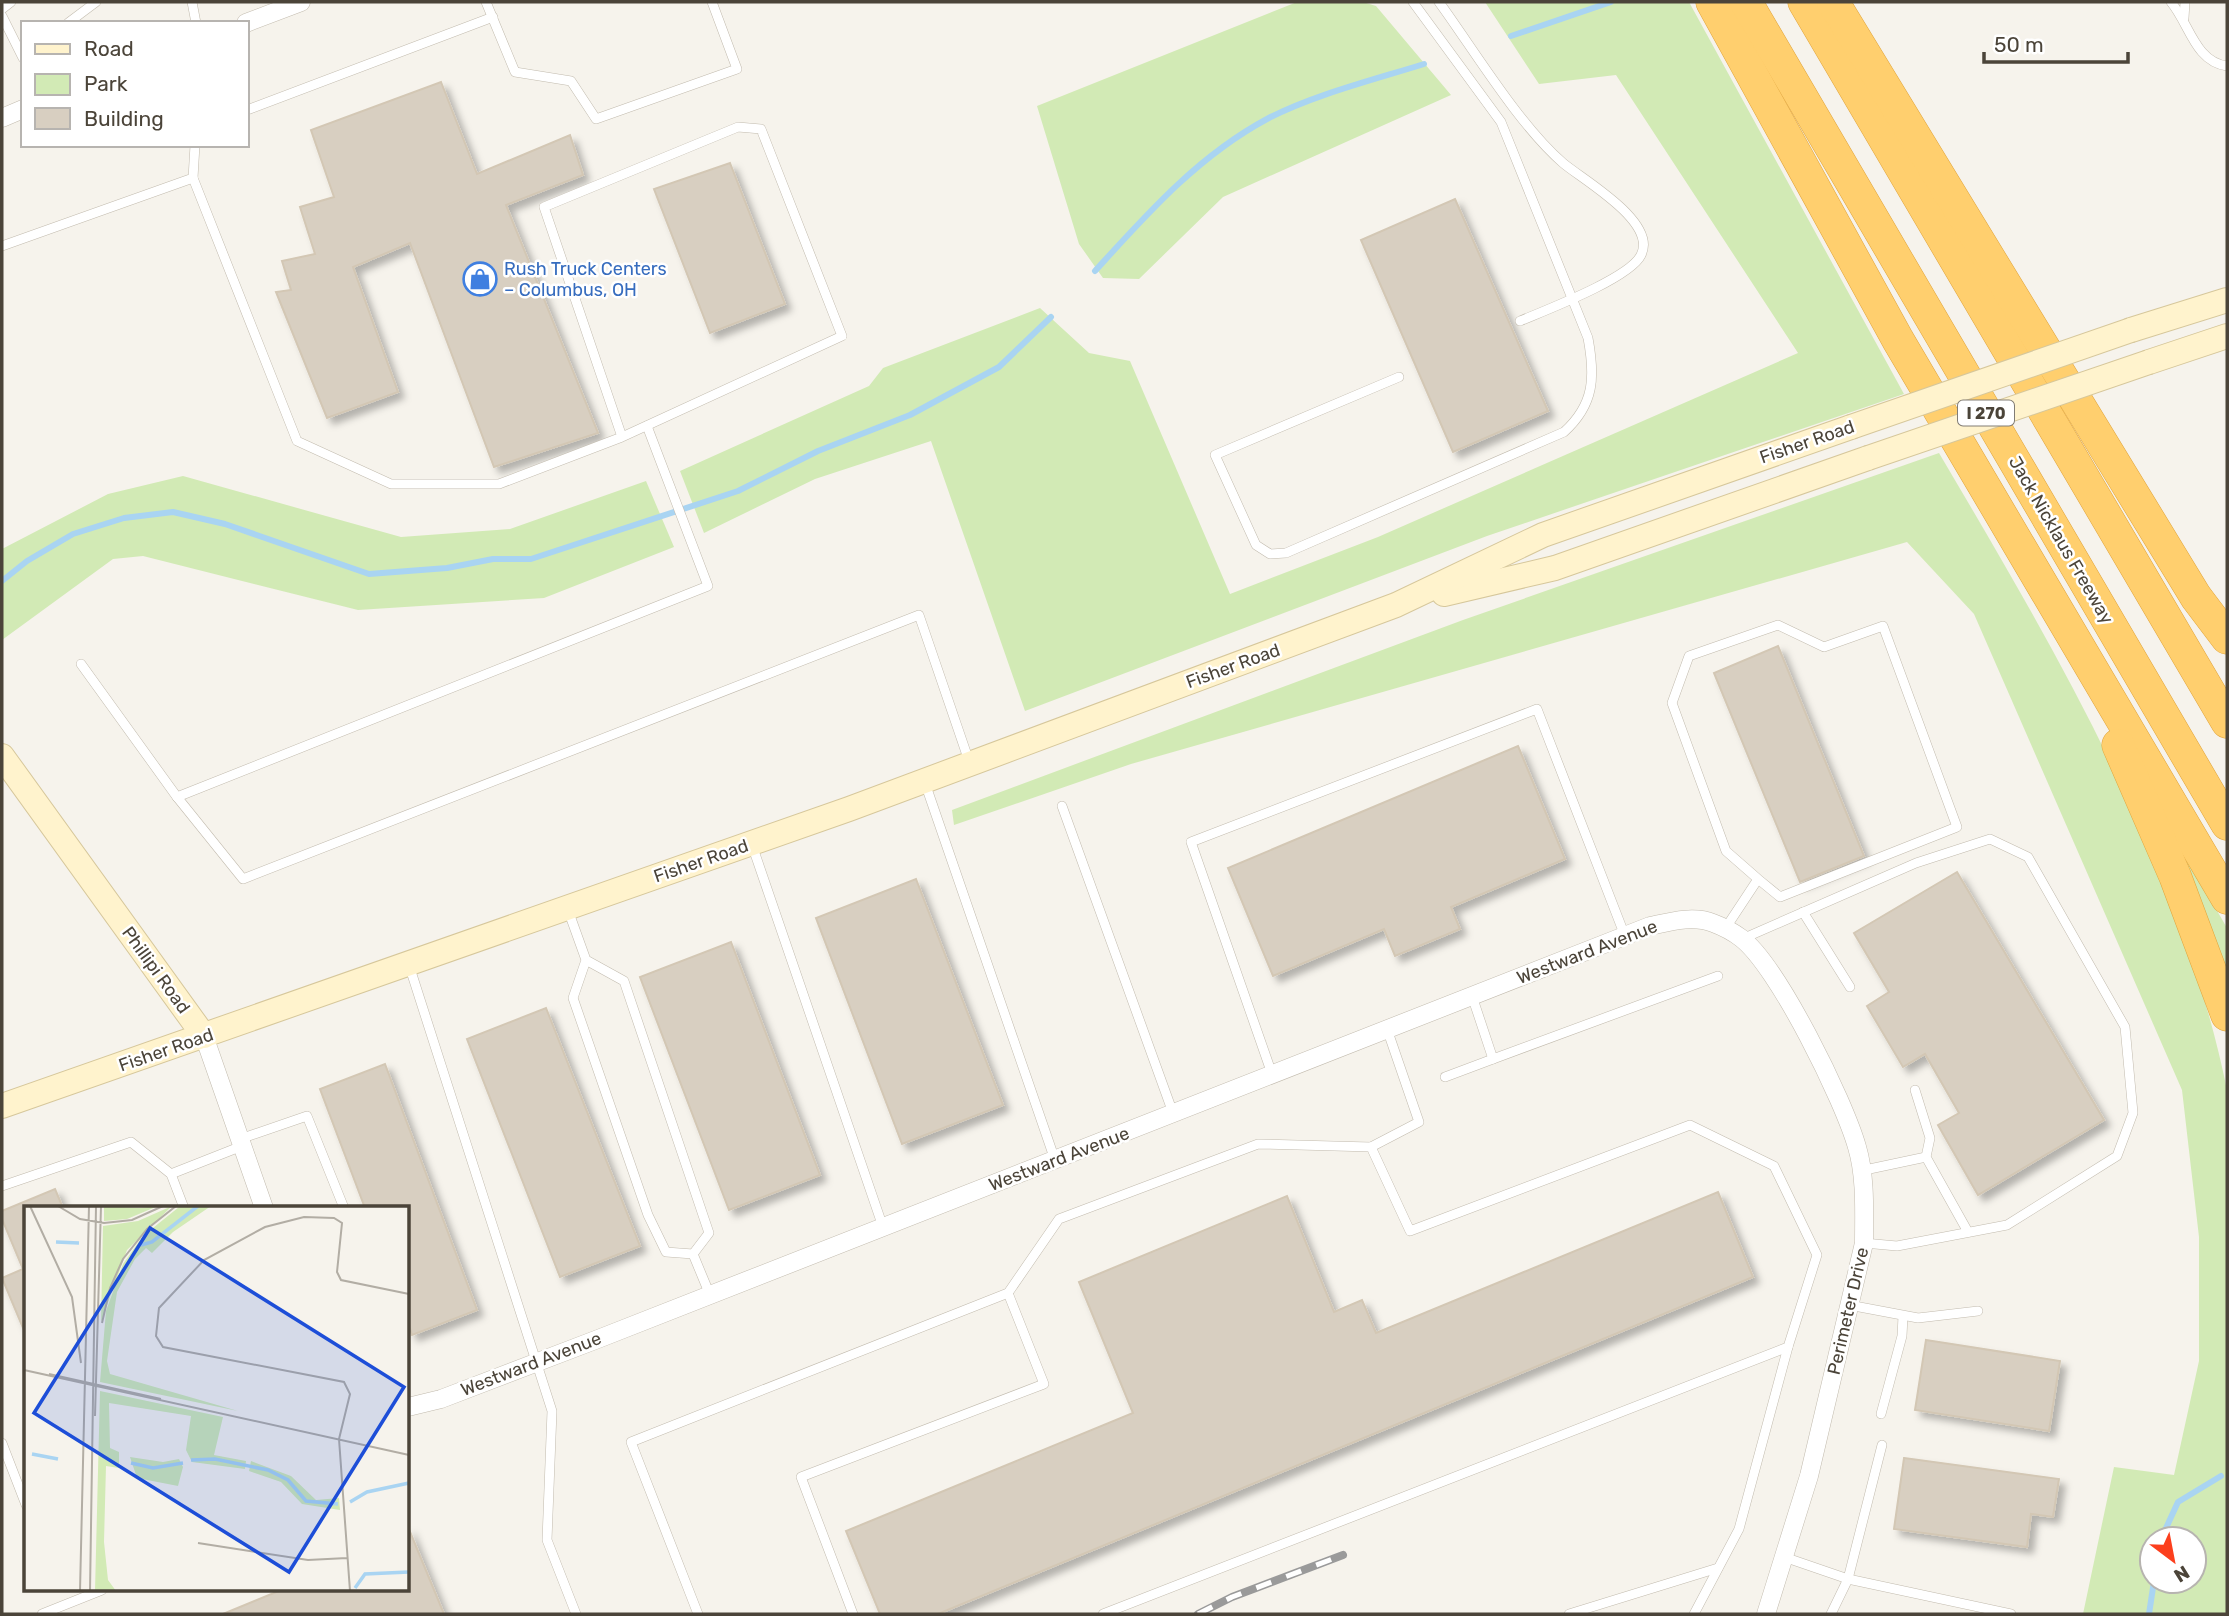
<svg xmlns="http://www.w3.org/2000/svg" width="2229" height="1616" viewBox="0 0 2229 1616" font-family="Rubik,sans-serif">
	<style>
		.green { fill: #d2eab5; fill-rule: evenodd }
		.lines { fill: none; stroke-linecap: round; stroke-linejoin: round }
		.stream { stroke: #a9d4f2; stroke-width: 6 }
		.building { fill: #d8cfc1; stroke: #d3c7b4; stroke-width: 2; filter: url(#shadow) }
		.service-casing { stroke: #c2bbae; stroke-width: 10 }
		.minor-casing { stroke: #c2bbae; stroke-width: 19 }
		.secondary-casing { stroke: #d6c79b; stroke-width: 26 }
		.motorway-casing { stroke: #e0a43c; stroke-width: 33 }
		.service { stroke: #fff; stroke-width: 9 }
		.minor { stroke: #fff; stroke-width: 18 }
		.secondary { stroke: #fff3cd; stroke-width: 24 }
		.motorway { stroke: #ffcf6e; stroke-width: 32 }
		.rail-casing { stroke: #9a9a9a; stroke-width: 8 }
		.rail { stroke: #fff; stroke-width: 5; stroke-dasharray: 16; stroke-linecap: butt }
		.secondary-bridge-casing { stroke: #d6c79b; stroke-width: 26; stroke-linecap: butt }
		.secondary-bridge { stroke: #fff3cd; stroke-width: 24 }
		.labels { text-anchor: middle; stroke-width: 5; stroke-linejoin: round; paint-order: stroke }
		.shield { fill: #fff; stroke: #817c74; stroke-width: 2 }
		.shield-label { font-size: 16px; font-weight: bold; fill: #4b4439 }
		.shop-label { font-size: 18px; fill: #366cbe; stroke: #fff; text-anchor: start }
		.street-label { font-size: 18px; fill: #4b4439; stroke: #fff }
		.inset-river { fill: none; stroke: #a9d4f2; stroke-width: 3.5 }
		.inset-road { fill: none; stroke: #b2ada4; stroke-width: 2 }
		.view { fill: #1d4ed8; fill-opacity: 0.15; stroke: #1d4ed8; stroke-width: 3.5 }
		.inset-edge { fill: none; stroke: #4b4439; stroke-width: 3.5 }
	</style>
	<defs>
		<filter id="shadow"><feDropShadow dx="6" dy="6" stdDeviation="3.5" flood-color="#0004"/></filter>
	</defs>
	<rect width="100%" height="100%" fill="#f6f3ec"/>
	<!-- green -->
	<g class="green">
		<polygon points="1297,2 1363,2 1376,6 1451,95 1223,197 1139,279 1103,278 1079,244 1037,106"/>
		<polygon points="1485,2 1689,2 1904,394 1487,536 1025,711 931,441 815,479 704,533 680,471 869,386 883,368 1040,308 1089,353 1130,361 1230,594 1378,537 1798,353 1616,75 1539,84"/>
		<path d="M 1939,453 C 2057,653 2180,861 2227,1090 L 2226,1614 L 2083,1614 L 2114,1467 L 2174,1475 L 2199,1361 L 2199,1237 L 2182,1090 L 1974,614 L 1907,542 L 1131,764 L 954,825 L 952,810 L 1463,620 ZM 2152,1539 L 2194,1539 L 2194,1581 L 2152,1581 Z"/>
		<polygon points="183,476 401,537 510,529 646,481 674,547 544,598 358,610 143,556 113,559 2,640 2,549 108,494"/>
		<polygon points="2170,829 2227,928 2227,992"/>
	</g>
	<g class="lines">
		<!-- stream -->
		<g class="stream">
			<polyline points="1511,36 1611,2"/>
			<path d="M 1095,271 C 1147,214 1198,156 1267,119 C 1313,95 1373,80 1424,64"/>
			<polyline points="2,581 27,561 73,534 124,518 173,512 225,524 369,574 447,568 493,559 531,559 738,491 818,451 910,415 999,367 1051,317"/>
			<polyline points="2161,1539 2178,1502 2221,1476"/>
			<polyline points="2149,1614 2154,1581"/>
		</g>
	</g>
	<!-- building -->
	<g class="building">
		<polygon points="441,82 477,174 570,135 583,175 506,205 598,433 494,467 410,243 353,267 398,392 327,418 276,292 291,290 282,261 315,254 300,207 334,197 311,130"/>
		<polygon points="730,163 785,304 710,333 654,189"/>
		<polygon points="1455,199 1548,411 1453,452 1361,240"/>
		<polygon points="1778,646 1864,856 1800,882 1714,673"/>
		<polygon points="1518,746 1565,859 1451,907 1460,929 1395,956 1384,929 1273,976 1228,868"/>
		<polygon points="1957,872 2104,1120 1978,1195 1938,1125 1959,1113 1925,1054 1903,1067 1867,1006 1889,992 1854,933"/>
		<polygon points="916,879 1003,1105 902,1144 816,918"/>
		<polygon points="731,942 820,1175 729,1210 640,977"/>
		<polygon points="546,1008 640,1246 560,1277 467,1039"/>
		<polygon points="385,1064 477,1310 412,1335 408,1322 408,1208 365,1208 320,1089"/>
		<polygon points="55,1189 63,1208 26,1208 26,1335 2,1278 23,1269 2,1219 2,1211"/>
		<polygon points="1718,1192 1753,1277 938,1614 880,1614 846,1531 1133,1413 1079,1282 1287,1196 1334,1312 1362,1300 1376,1333"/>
		<polygon points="1926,1340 2060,1361 2049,1431 1915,1410"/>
		<polygon points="1904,1458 2059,1479 2053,1517 2031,1514 2027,1547 1894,1529"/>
		<polygon points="408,1527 444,1614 223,1614 281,1590 408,1590"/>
	</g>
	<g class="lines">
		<defs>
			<g id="service">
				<polyline points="192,2 196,23"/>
				<polyline points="486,2 515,72 571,81 596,119 737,69 712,2"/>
				<path d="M 1439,2 C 1474,50 1519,125 1563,163 C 1583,180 1658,222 1641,255 C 1630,278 1546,310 1520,321"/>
				<path d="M 2171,2 C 2189,23 2195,62 2227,66"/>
				<polyline points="2,9 11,2"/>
				<polyline points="2,16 23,58"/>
				<polyline points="2184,18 2185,2"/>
				<polyline points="68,23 96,2"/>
				<polyline points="247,110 493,17"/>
				<polyline points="193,178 297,441 391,484 499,484 622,437 842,336 761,129 738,127 544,207 622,437"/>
				<polyline points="2,246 193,178 195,145"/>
				<path d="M 1399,377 L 1215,455 L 1256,545 L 1270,554 L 1286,553 L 1564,432 C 1595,404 1595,376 1588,338 L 1501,122 L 1413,2"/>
				<polyline points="81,664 177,797 708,586 647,426"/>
				<polyline points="925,783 1055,1160"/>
				<polyline points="177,797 243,879 919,615 970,764"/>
				<polyline points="1062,806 1173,1113"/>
				<polyline points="752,845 883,1227"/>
				<polyline points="568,910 586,960 624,981 709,1233 693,1254 666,1252 648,1215 573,998 586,960"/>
				<polyline points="1803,912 1850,987"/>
				<polyline points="1725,929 1758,879 1780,897 1957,827 1883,626 1824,647 1778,625 1689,656 1672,703 1726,851 1758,879"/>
				<polyline points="1742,939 1916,863 1990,839 2028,857 2125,1027 2133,1113 2117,1156 2007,1225 1897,1246 1864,1243"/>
				<polyline points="409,965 552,1411 547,1540 576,1614"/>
				<polyline points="1472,996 1493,1059 1718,976"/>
				<polyline points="1272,1074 1191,842 1537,709 1625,936"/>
				<polyline points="1445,1077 1493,1059"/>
				<polyline points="1915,1090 1930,1138 1926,1157 1968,1232"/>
				<polyline points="240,1139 307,1116 344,1208"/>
				<polyline points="1371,1147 1419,1122 1387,1029"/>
				<polyline points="1860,1171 1926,1157"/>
				<polyline points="171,1174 242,1146"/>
				<polyline points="2,1186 131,1142 171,1174 184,1208"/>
				<polyline points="693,1254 710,1295"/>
				<polyline points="1849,1305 1918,1318 1978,1311"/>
				<polyline points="1881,1414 1902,1336 1903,1316"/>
				<polyline points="2,1443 26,1505"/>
				<polyline points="1784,1557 1848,1579 2011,1614"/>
				<polyline points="42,1614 102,1590"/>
				<polyline points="698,1614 631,1442 1008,1293 1059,1219 1258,1144 1371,1147 1410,1231 1690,1125 1774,1166 1817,1255 1788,1347 1103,1614"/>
				<polyline points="853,1614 801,1477 1044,1384 1008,1293"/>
				<polyline points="1569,1614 1718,1568"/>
				<polyline points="1694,1614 1739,1529 1788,1347"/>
				<polyline points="1831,1614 1848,1579 1882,1445"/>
			</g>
			<g id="minor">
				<polyline points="246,23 301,2"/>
				<polyline points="2,118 23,109"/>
				<polyline points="204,1036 264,1208"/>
				<path d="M 408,1407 L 441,1399 L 598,1339 L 1650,926 C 1669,922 1693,915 1713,923 C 1721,926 1733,932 1741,938 C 1778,966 1844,1101 1857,1147 C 1866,1177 1864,1213 1864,1243 L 1809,1476 L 1766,1614"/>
			</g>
			<g id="secondary">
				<polyline points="2131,330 2227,300"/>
				<polyline points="2149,362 2227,336"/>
				<polyline points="1444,594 1555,568 1868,458"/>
				<polyline points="2,756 204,1036"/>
				<polyline points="2,1106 849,809 1396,605 1543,535 1851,427"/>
			</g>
			<g id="motorway">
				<polyline points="1712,2 1898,340 2227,898"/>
				<polyline points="1746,2 2227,824"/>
				<polyline points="1804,2 2227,722"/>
				<polyline points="1833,2 2196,597 2227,638"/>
				<polyline points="2118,745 2175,876 2227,1015"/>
			</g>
		</defs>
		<!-- service casing -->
		<use href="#service" class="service-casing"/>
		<!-- minor casing -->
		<use href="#minor" class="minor-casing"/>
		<!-- secondary casing -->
		<use href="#secondary" class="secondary-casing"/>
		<!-- motorway casing -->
		<use href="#motorway" class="motorway-casing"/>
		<!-- service -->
		<use href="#service" class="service"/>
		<!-- minor -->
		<use href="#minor" class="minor"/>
		<!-- secondary -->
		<use href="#secondary" class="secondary"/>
		<!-- motorway -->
		<use href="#motorway" class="motorway"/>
		<defs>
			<polyline id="rail" points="1198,1614 1232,1597 1343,1555"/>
		</defs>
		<!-- rail casing -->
		<use href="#rail" class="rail-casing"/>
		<!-- rail -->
		<use href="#rail" class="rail"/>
		<defs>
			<g id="secondary-bridge">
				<polyline points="1851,427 2131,330"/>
				<polyline points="1868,458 2149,362"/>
			</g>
		</defs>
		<!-- secondary-bridge casing -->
		<use href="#secondary-bridge" class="secondary-bridge-casing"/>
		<!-- secondary-bridge -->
		<use href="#secondary-bridge" class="secondary-bridge"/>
	</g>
	<!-- icons -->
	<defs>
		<symbol id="shop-ring" viewBox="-11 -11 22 22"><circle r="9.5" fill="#fff" stroke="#3f7fe0" stroke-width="1.5"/><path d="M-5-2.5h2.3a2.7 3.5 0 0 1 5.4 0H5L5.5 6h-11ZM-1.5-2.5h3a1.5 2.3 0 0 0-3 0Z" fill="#3f7fe0"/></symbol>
	</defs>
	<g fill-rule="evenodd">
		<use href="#shop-ring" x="461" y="260" width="38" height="38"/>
	</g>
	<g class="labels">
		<!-- shield labels -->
		<rect class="shield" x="1958" y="400.5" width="56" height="25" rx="5"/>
		<g class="shield-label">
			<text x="1986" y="419">I 270</text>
		</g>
		<!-- shop labels -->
		<g class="shop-label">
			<text x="504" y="275">Rush Truck Centers<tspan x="504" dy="21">– Columbus, OH</tspan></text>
		</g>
		<!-- street labels -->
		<g class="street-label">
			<text transform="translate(1807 442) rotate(-19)" y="6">Fisher Road</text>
			<text transform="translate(2061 540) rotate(60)" y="6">Jack Nicklaus Freeway</text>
			<text transform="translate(1233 666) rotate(-20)" y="6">Fisher Road</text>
			<text transform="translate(701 861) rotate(-19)" y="6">Fisher Road</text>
			<text transform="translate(1587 952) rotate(-21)" y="6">Westward Avenue</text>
			<text transform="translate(156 970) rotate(54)" y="6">Phillipi Road</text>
			<text transform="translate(166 1050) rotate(-19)" y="6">Fisher Road</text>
			<text transform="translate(1059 1159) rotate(-21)" y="6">Westward Avenue</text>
			<text transform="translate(1848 1311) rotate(-77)" y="6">Perimeter Drive</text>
			<text transform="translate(531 1364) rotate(-21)" y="6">Westward Avenue</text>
		</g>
	</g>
	<!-- overview -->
	<g transform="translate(24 1206)">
		<rect width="385" height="385" fill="#f6f3ec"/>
		<path d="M 80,0 L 115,2 L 134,0 L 103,13 L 80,15 ZM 148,0 L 103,44 L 77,116 L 79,20 L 114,15 ZM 187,0 L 149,26 L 128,47 L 122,42 L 111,53 L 93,86 L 83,155 L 86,168 L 214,205 L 76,176 L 82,105 L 99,58 L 119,30 L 155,1 ZM 76,185 L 199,211 L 190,249 L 222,255 L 221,263 L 168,256 L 162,244 L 167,210 L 85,197 L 86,242 L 95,246 L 95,262 L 82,260 L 80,336 L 84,374 L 92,385 L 71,385 ZM 106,251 L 139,256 L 155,253 L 159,261 L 154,280 L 113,272 ZM 227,255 L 267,270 L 292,294 L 315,292 L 316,304 L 278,298 L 257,276 L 225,265 Z" fill="#d2eab5"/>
		<path class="inset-river" d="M 32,36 L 55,37M 117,39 L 128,36 L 174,0M 8,248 L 34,253M 167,254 L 191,253 L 244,264 L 264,274 L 282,295 L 314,298M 107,257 L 129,262 L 159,257M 326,296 L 343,286 L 385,277M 331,382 L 341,368 L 385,366"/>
		<path class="inset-road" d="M 6,0 L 48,91 L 57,157M 34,0 L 56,13 L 80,17 L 108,14 L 139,0M 78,117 L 86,82 L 99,53 L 123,23 L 152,0M 0,164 L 385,249M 25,168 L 137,193M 71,210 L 77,0M 315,233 L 326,188 L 320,176 L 139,141 L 132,130 L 135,102 L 180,54 L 241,21 L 280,11 L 310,12 L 318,17 L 313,66 L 317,74 L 385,88M 315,233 L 326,385M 174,337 L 284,354 L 323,352M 56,385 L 65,0M 66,385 L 72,0"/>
		<path class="view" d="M 126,22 L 380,181 L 265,366 L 10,207 Z"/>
		<rect width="385" height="385" class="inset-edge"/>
	</g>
	<!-- border -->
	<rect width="2229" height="1616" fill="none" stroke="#4b4439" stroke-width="7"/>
	<!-- legend -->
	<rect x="21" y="21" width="228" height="126" fill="#ffffff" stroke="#b7b4b0" stroke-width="2"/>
	<rect x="35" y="44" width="35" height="10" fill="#fff3cd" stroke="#b7b4b0" stroke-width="2"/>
	<text x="84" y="56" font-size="21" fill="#4b4439">Road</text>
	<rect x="35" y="74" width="35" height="21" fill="#d2eab5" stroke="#b7b4b0" stroke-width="2"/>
	<text x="84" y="91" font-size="21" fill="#4b4439">Park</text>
	<rect x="35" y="108" width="35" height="21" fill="#d8cfc1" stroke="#b7b4b0" stroke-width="2"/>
	<text x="84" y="126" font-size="21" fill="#4b4439">Building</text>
	<!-- north arrow -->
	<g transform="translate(2173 1560) rotate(148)"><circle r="33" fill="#ffffff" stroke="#b7b4b0" stroke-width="2"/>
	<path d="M0-5L12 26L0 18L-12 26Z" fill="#fc3f1d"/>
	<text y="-10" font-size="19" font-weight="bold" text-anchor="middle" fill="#4b4439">N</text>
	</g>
	<!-- scale -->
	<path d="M1984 52v10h144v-10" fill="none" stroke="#4b4439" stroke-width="3.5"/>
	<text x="1994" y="52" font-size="21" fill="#4b4439" stroke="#ffffff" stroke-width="5" paint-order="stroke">50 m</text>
</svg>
